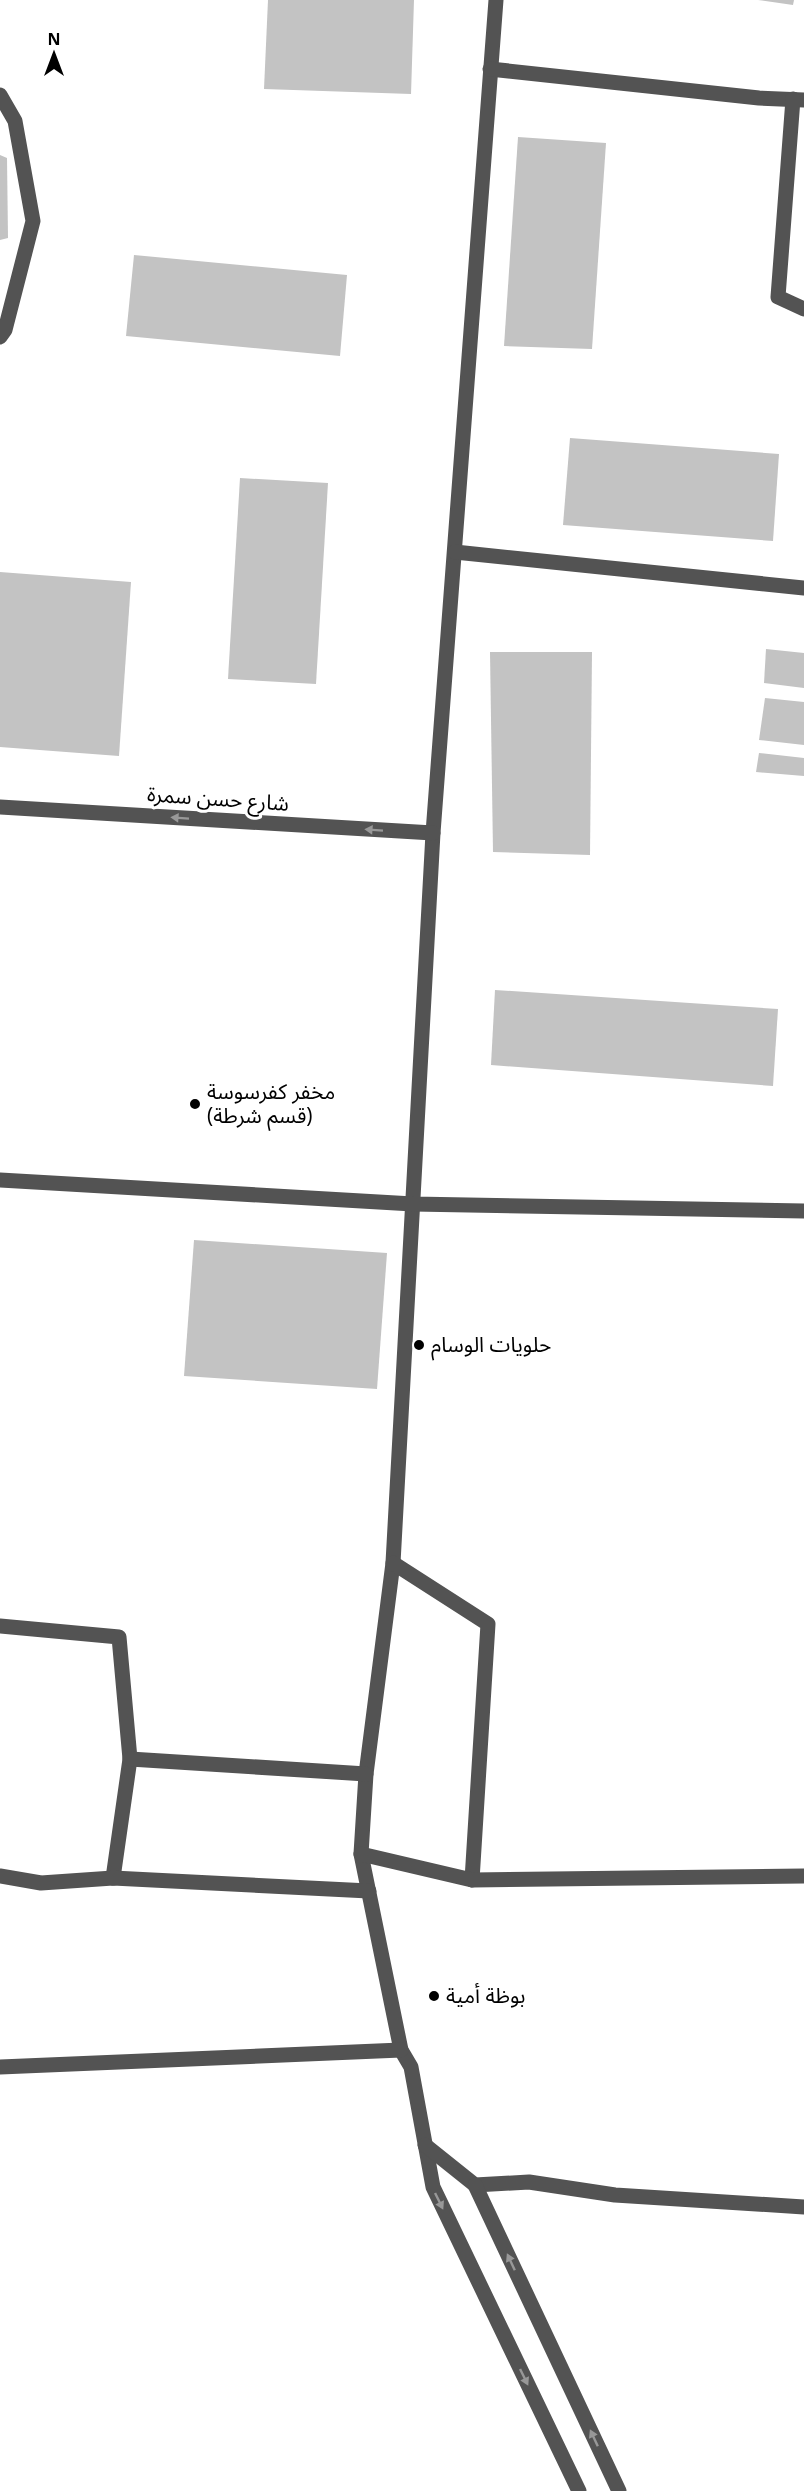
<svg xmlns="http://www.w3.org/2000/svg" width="804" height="2491" viewBox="0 0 804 2491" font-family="'Open Sans','Noto Sans Arabic',sans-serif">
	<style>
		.building { fill: #c3c3c3 }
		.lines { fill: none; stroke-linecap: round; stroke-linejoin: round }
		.minor { stroke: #535353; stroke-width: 15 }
		.oneway { fill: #989898 }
		.poi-dot { fill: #000; stroke: #fff; stroke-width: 2 }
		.labels { text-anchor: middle; stroke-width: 6; stroke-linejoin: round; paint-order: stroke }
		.street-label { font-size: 21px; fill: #000; stroke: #fff }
		.poi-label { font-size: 21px; fill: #000; stroke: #fff; text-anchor: start }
	</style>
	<rect width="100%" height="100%" fill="#fff"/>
	<!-- building -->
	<g class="building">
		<polygon points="268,0 414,0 411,94 264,89"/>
		<polygon points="758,0 794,0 793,5"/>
		<polygon points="518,137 606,143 592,349 504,346"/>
		<polygon points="0,155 7,158 8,238 0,240"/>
		<polygon points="134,255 347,275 340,356 126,336"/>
		<polygon points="570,438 779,454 773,541 563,525"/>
		<polygon points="240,478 328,483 316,684 228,679"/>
		<polygon points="0,572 131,582 119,756 0,747"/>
		<polygon points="766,649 804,653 804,688 764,683"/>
		<polygon points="490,652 592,652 590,855 493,852"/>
		<polygon points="765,698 804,702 804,745 759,740"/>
		<polygon points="759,753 804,758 804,776 756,772"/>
		<polygon points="495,990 778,1009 773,1086 491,1065"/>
		<polygon points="194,1240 387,1253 377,1389 184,1376"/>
	</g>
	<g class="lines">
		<!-- minor -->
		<g class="minor">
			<polyline points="496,0 433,833 393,1563 366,1774 361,1854 401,2050 411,2067 433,2187 579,2491"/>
			<polyline points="490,69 759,98 804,100"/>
			<polyline points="0,95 15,121 33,221 5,330 0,337"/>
			<polyline points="793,99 778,297 804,309"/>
			<polyline points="455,552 804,588"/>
			<polyline points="0,807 433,833"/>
			<polyline points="0,1180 413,1204 804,1211"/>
			<polyline points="393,1563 488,1624 472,1880"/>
			<polyline points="0,1626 119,1637 130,1759 113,1878"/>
			<polyline points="130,1759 366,1774"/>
			<polyline points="361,1854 472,1880 804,1876"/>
			<polyline points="0,1876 41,1883 113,1878 369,1891"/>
			<polyline points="0,2067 401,2050"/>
			<polyline points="425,2145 475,2185 529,2182 615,2195 804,2207"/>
			<polyline points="475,2185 619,2491"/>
		</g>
	</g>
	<!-- one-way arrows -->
	<defs><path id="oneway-solid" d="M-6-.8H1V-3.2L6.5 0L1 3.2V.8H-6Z" transform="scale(1.5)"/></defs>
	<g class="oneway">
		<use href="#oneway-solid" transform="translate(180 818) rotate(-176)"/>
		<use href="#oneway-solid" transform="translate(374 830) rotate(-176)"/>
		<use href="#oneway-solid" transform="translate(439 2201) rotate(64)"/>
		<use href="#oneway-solid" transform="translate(511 2262) rotate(-115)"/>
		<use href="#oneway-solid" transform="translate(524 2377) rotate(64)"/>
		<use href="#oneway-solid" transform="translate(594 2438) rotate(-115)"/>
	</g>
	<!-- markers -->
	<g class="poi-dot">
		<circle cx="195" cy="1104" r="6"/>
		<circle cx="419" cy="1345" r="6"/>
		<circle cx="434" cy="1996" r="6"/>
	</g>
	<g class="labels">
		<!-- street labels -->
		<g class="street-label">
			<text transform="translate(218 799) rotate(4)" y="7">شارع حسن سمرة</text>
		</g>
		<!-- poi labels -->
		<g class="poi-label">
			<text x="207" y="1099">مخفر كفرسوسة<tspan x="207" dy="24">(قسم شرطة)</tspan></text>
			<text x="431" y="1352">حلويات الوسام</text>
			<text x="446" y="2003">بوظة أمية</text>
		</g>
	</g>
	<!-- north arrow -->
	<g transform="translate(54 54)" stroke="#ffffff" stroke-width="4.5" paint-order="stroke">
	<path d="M0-4.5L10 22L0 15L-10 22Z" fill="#000000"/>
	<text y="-9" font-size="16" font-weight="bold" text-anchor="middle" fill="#000000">N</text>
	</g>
</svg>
